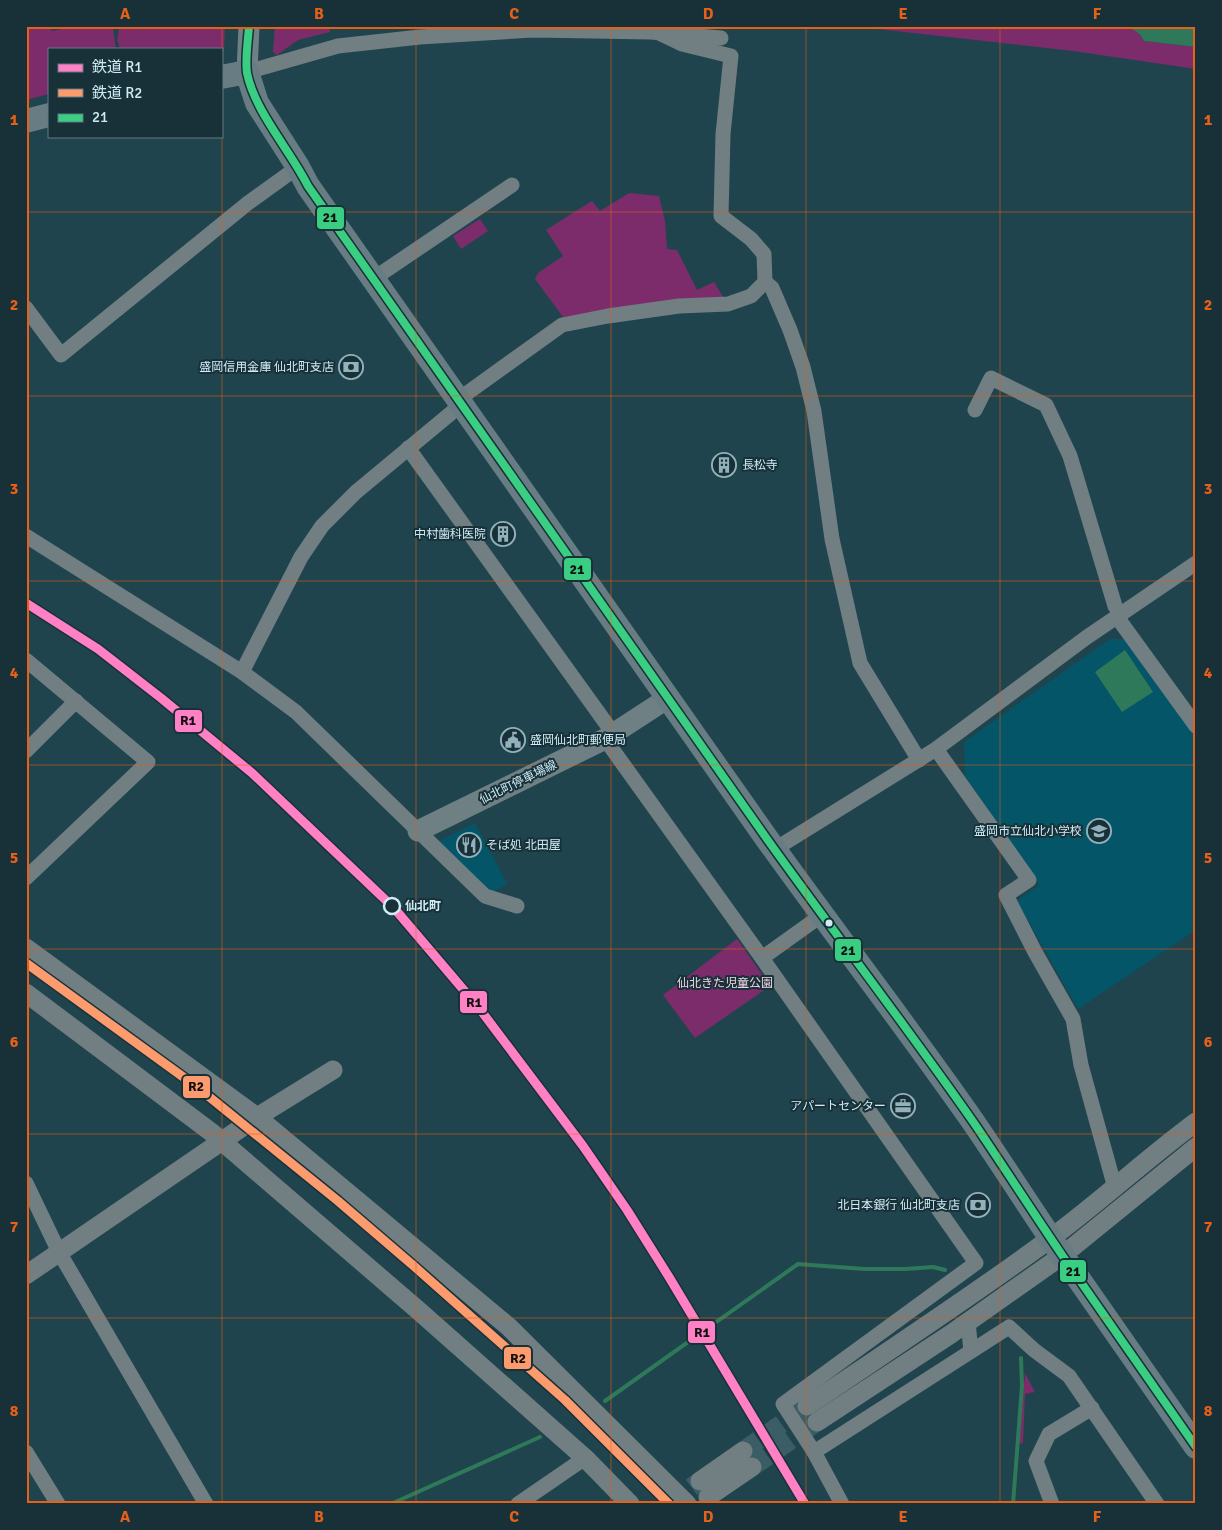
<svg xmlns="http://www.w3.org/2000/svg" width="1222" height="1530" viewBox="0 0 1222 1530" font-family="Signika,'Noto Sans JP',sans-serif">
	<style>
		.built { fill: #055568 }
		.green { fill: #7c2c6a }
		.water { fill: #2e7959 }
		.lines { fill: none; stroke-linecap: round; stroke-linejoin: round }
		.stream { stroke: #2e7959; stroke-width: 4 }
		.tertiary-tunnel { stroke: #3a5d66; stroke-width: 19; stroke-dasharray: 19 9; stroke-linecap: butt }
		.minor { stroke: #717e82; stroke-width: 15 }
		.tertiary { stroke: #717e82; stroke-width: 19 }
		.secondary { stroke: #6e8084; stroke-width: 21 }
		.primary { stroke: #677d83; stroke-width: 24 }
		.bus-1-casing { stroke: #183139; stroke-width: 11 }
		.bus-1 { stroke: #3ace82; stroke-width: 8 }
		.rail-1-casing { stroke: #183139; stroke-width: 12 }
		.rail-2-casing { stroke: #183139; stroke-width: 12 }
		.rail-1 { stroke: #ff80c5; stroke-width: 9 }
		.rail-2 { stroke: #fc9b6d; stroke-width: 9 }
		.grid { fill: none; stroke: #e76018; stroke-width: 1; stroke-opacity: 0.55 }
		.stop-dot { fill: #183139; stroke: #cfecf6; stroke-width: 2.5 }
		.bus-dot { fill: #cfecf6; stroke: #183139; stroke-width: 2 }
		.labels { text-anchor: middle; stroke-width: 4; stroke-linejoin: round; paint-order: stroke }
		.poi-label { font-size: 12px; fill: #cfecf6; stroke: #183139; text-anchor: end }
		.street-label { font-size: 12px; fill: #cfecf6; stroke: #183139 }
		.stop-label { font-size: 12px; font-weight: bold; fill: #cfecf6; stroke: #183139; text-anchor: start }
		.park-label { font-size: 12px; fill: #f1d5e6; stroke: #183139 }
		.line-badge { stroke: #183139; stroke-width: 2 }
		.pale-badge-label { font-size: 14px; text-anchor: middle; font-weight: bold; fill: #111 }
		.neatline { fill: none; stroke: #e76018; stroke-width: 2 }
		.grid-label { font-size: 16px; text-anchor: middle; font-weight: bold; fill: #e76018 }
	</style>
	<rect width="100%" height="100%" fill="#20444d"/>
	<!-- built -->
	<g class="built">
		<polygon points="1110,639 1126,639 1196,737 1196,930 1078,1009 1017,901 1039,885 965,776 964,742"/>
		<polygon points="475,823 507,884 489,894 437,842"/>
	</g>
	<!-- green -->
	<g class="green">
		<polygon points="26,26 48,26 52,31 75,26 113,28 116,49 49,49 49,94 26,100"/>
		<polygon points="122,26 225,26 224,51 221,54 221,49 120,49 117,40 119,29"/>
		<polygon points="275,26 329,26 330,32 298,40 277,55 273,52"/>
		<path d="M 851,26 L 1115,26 C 1129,28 1137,27 1144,41 L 1196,47 L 1196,69 L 1073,51 Z"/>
		<polygon points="629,193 659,196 665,221 667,249 677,250 697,290 714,282 725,300 569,318 563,317 535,279 538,273 563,256 546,230 592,201 600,211"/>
		<polygon points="480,219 488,231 461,249 453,236"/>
		<polygon points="737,939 770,986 695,1038 663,995"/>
		<polygon points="1025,1373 1035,1392 1025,1394 1023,1443 1019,1444"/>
	</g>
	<!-- water -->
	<g class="water">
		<path d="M 1115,26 L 1196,26 L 1196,47 L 1144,41 C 1137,27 1129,29 1115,26 Z"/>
		<polygon points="1125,650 1153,692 1122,712 1095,672"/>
	</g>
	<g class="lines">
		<!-- stream -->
		<g class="stream">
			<polyline points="605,1401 798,1264 864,1269 905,1269 933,1267 945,1270"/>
			<polyline points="391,1504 540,1437"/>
			<polyline points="1013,1504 1022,1386 1021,1358"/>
		</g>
		<!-- tertiary-tunnel -->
		<g class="tertiary-tunnel">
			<polyline points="743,1451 807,1406"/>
			<polyline points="752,1467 817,1422"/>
			<polyline points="669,1504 700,1481"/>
		</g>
		<!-- minor -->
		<g class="minor">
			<polyline points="247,72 338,46 420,37 533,30 651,32 721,38"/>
			<polyline points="373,279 512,185"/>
			<polyline points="765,282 772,288 790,330 803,367 814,411 832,539 860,663 919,760"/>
			<polyline points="26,308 61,355 248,203 298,167"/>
			<polyline points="459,399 562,325 608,316 679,306 728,304 751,296 765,282 764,254 751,239 721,216 723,134 731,56 682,44 659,33"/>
			<polyline points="975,410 991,378 1046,405 1070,456 1115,606 1121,615"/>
			<polyline points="408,448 613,733"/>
			<polyline points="26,536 242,672 296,712 485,896 517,906"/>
			<polyline points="1117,617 1196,726"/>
			<polyline points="26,660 148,762 26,878"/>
			<polyline points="242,672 301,557 322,526 356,492 462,404"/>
			<polyline points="605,739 762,958 976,1263 783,1404 814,1452 842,1504"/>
			<polyline points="936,749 1029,880 1006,895 1035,952 1073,1019 1081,1065 1115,1188"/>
			<polyline points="26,751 76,701"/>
			<polyline points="775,849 936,749 1087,637 1196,563"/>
			<polyline points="762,958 822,915"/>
			<polyline points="26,1183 59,1252 206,1504"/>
			<polyline points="968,1322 971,1351"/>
			<polyline points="26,1452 58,1504"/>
			<polyline points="814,1452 1009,1327 1034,1350 1069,1376 1157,1504"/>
			<polyline points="518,1504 585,1458"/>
			<polyline points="1052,1504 1036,1461 1049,1434 1092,1408"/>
		</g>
		<!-- tertiary -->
		<g class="tertiary">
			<polyline points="26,948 257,1117 509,1327 687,1504"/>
			<polyline points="26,993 211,1132 419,1311 585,1458 630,1504"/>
			<polyline points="26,1275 257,1117 333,1070"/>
			<path d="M 807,1406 C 888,1351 971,1297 1051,1238 C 1101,1201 1146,1159 1196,1122"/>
			<polyline points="817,1422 951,1334 1063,1255 1196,1147"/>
			<polyline points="700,1481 743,1451"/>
			<polyline points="708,1497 752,1467"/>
		</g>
		<!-- secondary -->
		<g class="secondary">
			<polyline points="247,72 249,26"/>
			<polyline points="418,831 605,739 668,698"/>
		</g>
		<!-- primary -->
		<g class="primary">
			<path d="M 221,77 L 247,72 L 257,103 L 298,167 L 308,186 L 767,839 C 835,934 907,1027 974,1123 C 1004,1167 1032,1211 1062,1255 C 1107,1319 1152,1383 1196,1447"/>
			<polyline points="26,121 49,115"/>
		</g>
		<defs>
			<path id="bus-1" d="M 249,26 C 248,41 245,59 247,73 C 255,112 290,150 308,186 L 767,839 C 835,934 907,1027 974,1123 C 1004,1167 1032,1211 1062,1255 C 1107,1319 1152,1383 1196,1447"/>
		</defs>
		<!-- bus-1 casing -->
		<use href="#bus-1" class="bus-1-casing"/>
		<!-- bus-1 -->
		<use href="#bus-1" class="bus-1"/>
		<defs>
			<polyline id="rail-1" points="26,603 98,649 161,698 252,773 394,908 479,1008 583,1146 627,1210 669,1277 805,1504"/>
			<polyline id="rail-2" points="26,963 197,1087 338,1201 415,1267 565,1400 669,1504"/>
		</defs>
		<!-- rail-1 casing -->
		<use href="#rail-1" class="rail-1-casing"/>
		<!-- rail-2 casing -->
		<use href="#rail-2" class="rail-2-casing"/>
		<!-- rail-1 -->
		<use href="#rail-1" class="rail-1"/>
		<!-- rail-2 -->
		<use href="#rail-2" class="rail-2"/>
	</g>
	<!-- grid -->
	<path class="grid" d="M 222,26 L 222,1504M 416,26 L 416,1504M 611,26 L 611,1504M 806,26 L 806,1504M 1000,26 L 1000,1504M 26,212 L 1196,212M 26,396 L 1196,396M 26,581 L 1196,581M 26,765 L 1196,765M 26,949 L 1196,949M 26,1134 L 1196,1134M 26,1318 L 1196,1318"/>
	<!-- icons -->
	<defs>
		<symbol id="bank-ring" viewBox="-11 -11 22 22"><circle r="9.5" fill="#183139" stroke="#92b1bb" stroke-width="1.5"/><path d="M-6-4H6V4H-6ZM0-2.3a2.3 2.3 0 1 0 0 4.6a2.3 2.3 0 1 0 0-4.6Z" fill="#92b1bb"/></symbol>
		<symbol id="building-ring" viewBox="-11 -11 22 22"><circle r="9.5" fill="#183139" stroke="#92b1bb" stroke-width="1.5"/><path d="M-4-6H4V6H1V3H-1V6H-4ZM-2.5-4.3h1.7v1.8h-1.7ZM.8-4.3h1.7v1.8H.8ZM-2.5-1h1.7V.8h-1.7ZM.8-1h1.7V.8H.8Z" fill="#92b1bb"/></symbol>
		<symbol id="civic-ring" viewBox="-11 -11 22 22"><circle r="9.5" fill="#183139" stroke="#92b1bb" stroke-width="1.5"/><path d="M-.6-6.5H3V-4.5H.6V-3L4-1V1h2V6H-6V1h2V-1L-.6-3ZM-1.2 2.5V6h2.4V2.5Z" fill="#92b1bb"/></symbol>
		<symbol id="school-ring" viewBox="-11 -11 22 22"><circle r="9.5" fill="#183139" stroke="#92b1bb" stroke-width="1.5"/><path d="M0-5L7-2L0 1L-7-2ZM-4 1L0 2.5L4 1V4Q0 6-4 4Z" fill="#92b1bb"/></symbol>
		<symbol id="restaurant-ring" viewBox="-11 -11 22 22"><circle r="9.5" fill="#183139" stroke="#92b1bb" stroke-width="1.5"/><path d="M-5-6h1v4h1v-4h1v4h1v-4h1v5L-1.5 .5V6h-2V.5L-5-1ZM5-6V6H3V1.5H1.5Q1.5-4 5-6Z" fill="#92b1bb"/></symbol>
		<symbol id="office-ring" viewBox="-11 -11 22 22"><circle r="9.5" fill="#183139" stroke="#92b1bb" stroke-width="1.5"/><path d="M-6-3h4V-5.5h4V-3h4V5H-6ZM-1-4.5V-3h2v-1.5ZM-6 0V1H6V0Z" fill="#92b1bb"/></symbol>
	</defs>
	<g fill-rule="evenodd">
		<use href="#bank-ring" x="337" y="353" width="28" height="28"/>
		<use href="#building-ring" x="710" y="451" width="28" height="28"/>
		<use href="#building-ring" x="489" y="520" width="28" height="28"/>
		<use href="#civic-ring" x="499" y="726" width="28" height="28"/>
		<use href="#school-ring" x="1085" y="817" width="28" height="28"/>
		<use href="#restaurant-ring" x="455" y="831" width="28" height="28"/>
		<use href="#office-ring" x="889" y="1092" width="28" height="28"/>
		<use href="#bank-ring" x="964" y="1191" width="28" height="28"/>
	</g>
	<!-- markers -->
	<circle class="stop-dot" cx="392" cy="906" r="8"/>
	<circle class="bus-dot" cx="829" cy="923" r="4.5"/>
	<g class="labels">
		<!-- poi labels -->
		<g class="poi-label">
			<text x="334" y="371">盛岡信用金庫 仙北町支店</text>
			<text x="742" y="469" text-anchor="start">長松寺</text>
			<text x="486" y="538">中村歯科医院</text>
			<text x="530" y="744" text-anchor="start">盛岡仙北町郵便局</text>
			<text x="1082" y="835">盛岡市立仙北小学校</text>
			<text x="486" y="849" text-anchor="start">そば処 北田屋</text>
			<text x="886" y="1110">アパートセンター</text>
			<text x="960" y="1209">北日本銀行 仙北町支店</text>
		</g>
		<!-- street labels -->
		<g class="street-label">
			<text transform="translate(518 782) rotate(-26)" y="4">仙北町停車場線</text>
		</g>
		<!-- stop labels -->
		<g class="stop-label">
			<text x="405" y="910">仙北町</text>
		</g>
		<!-- park labels -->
		<g class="park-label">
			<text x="725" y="987">仙北きた児童公園</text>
		</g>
	</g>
	<g class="line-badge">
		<rect x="316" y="206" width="29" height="24" rx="5" fill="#3ace82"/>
		<rect x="563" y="557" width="29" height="24" rx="5" fill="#3ace82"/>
		<rect x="174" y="709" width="29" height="24" rx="5" fill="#ff80c5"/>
		<rect x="834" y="938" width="28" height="24" rx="5" fill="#3ace82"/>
		<rect x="459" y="990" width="29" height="24" rx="5" fill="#ff80c5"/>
		<rect x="182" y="1075" width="29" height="24" rx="5" fill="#fc9b6d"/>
		<rect x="1059" y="1259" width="28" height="24" rx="5" fill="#3ace82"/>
		<rect x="687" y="1320" width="29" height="24" rx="5" fill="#ff80c5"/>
		<rect x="503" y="1346" width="29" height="24" rx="5" fill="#fc9b6d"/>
	</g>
	<g class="pale-badge-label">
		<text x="330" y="222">21</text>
		<text x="577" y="574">21</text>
		<text x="188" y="725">R1</text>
		<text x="848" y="955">21</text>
		<text x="474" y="1007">R1</text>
		<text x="196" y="1091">R2</text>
		<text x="1073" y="1276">21</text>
		<text x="702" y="1337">R1</text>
		<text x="518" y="1363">R2</text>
	</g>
	<!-- border -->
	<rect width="1222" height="1530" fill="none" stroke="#183139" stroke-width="55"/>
	<!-- legend -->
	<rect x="48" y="48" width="175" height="90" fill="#183139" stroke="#617c85"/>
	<rect x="58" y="64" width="25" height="8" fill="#ff80c5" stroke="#617c85"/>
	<text x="92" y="72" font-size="15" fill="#cfecf6">鉄道 R1</text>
	<rect x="58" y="89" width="25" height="8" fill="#fc9b6d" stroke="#617c85"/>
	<text x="92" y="98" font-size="15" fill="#cfecf6">鉄道 R2</text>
	<rect x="58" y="114" width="25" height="8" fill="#3ace82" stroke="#617c85"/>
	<text x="92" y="122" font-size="15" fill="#cfecf6">21</text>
	<rect x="28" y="28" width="1166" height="1474" class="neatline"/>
	<g class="grid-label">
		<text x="125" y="19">A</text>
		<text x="319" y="19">B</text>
		<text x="514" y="19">C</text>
		<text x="708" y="19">D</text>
		<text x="903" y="19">E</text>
		<text x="1097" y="19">F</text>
		<text x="14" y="125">1</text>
		<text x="1208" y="125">1</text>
		<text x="14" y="310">2</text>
		<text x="1208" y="310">2</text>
		<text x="14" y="494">3</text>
		<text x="1208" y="494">3</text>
		<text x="14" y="678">4</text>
		<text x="1208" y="678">4</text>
		<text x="14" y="863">5</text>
		<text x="1208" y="863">5</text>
		<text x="14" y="1047">6</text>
		<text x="1208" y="1047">6</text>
		<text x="14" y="1232">7</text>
		<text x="1208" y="1232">7</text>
		<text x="14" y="1416">8</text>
		<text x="1208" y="1416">8</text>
		<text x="125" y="1522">A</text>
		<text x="319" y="1522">B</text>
		<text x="514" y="1522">C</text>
		<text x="708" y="1522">D</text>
		<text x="903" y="1522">E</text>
		<text x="1097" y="1522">F</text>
	</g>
</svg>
